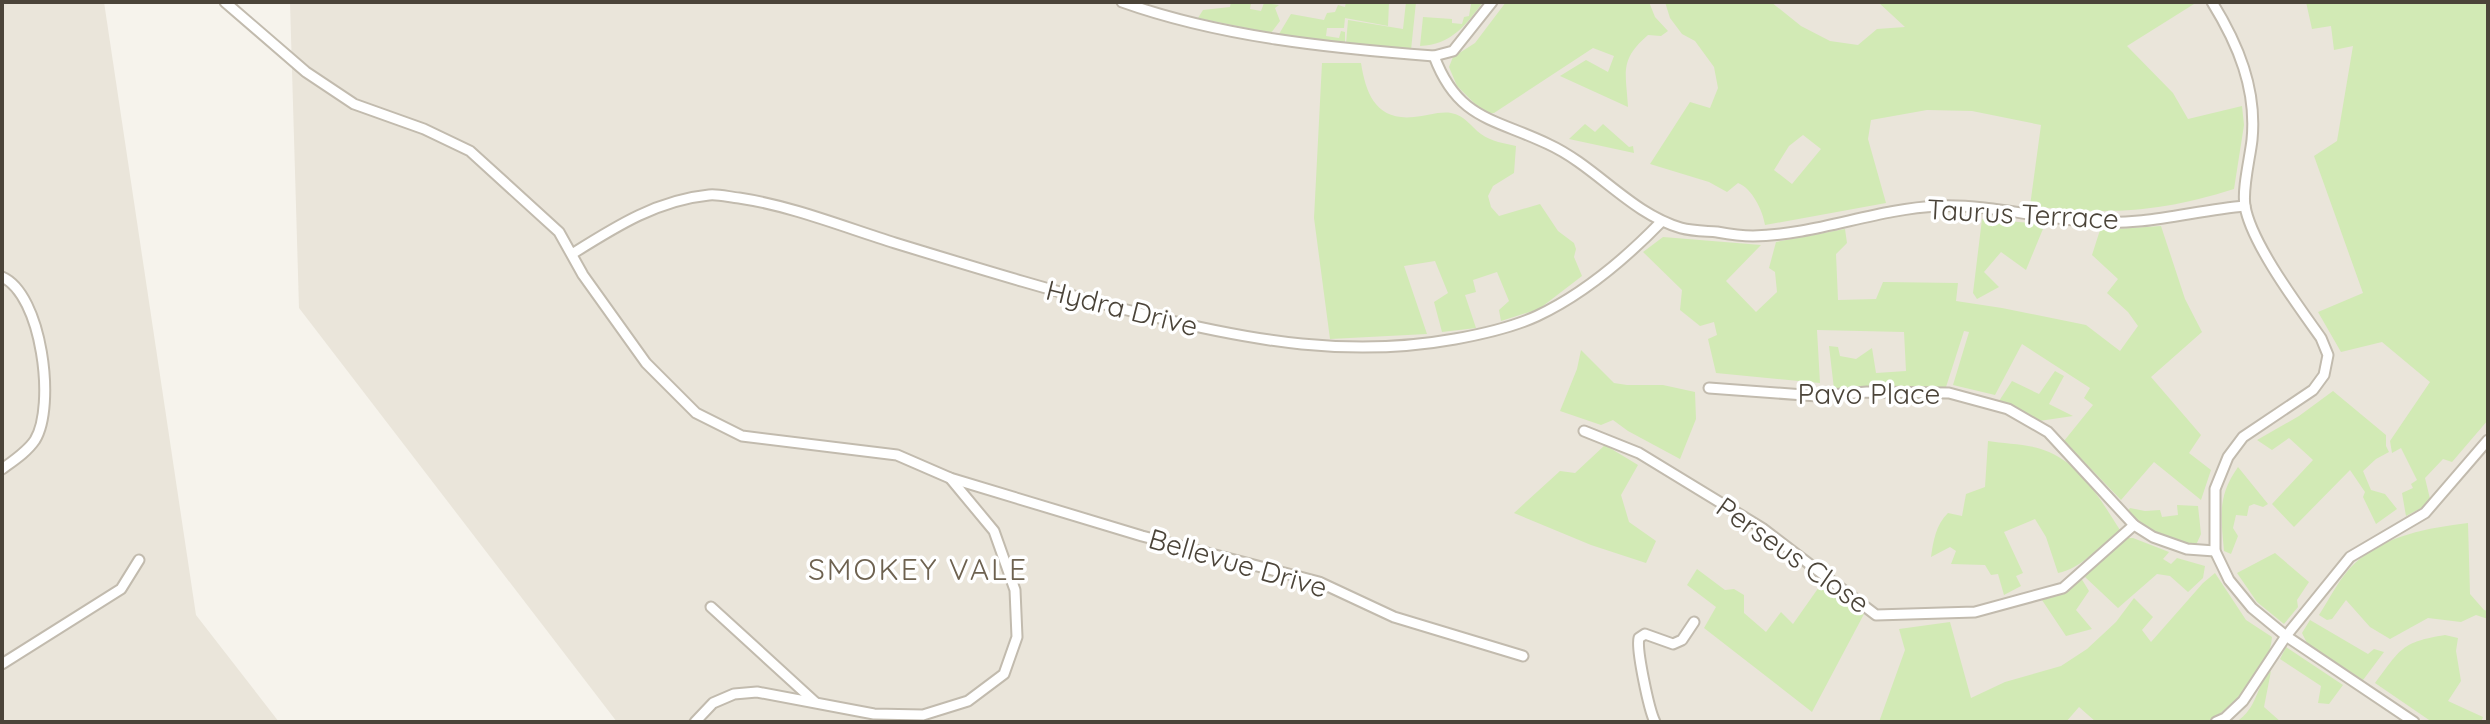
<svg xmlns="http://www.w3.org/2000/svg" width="2490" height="724" viewBox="0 0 2490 724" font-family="Quicksand,sans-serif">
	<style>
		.residential { fill: #eae5da }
		.green { fill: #d2eab5; fill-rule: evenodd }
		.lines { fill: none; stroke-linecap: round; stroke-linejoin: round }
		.minor-casing { stroke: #c2bbae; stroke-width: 13 }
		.minor { stroke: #fff; stroke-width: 9 }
		.labels { text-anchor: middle; stroke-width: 7; stroke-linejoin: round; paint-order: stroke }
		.street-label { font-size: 28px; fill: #4b4439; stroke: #fff }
		.neighbourhood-label { font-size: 30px; letter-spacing: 2px; fill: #6e6250; stroke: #fff }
	</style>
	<rect width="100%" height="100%" fill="#f6f3ec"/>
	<!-- residential -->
	<g class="residential">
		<polygon points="2,2 104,2 196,615 279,722 2,722"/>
		<polygon points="290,2 2413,2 2488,201 2488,722 617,722 299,308"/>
	</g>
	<!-- green -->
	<g class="green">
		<polygon points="1231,2 1251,3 1250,9 1261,11 1264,3 1279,5 1275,8 1280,21 1271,33 1198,18 1203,10 1230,7"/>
		<polygon points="1346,2 1389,2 1388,26 1345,18 1344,28 1327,28 1326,36 1339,38 1341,31 1345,32 1345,43 1279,34 1291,14 1324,20 1327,13 1335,12 1338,5 1345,7"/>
		<polygon points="1406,2 1416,2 1411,50 1346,44 1348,20 1403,29"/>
		<path d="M 1465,2 L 1483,2 C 1466,25 1451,45 1420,46 L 1423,17 L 1452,19 L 1452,23 L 1462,24 L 1464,17 L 1469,16 L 1471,4 Z"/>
		<path d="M 1506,2 L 1649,2 L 1655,17 L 1668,31 L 1661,36 L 1648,35 C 1619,60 1626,72 1628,107 L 1560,76 L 1586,60 L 1608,72 L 1614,56 L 1593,48 L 1494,113 L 1485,114 L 1457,86 L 1449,67 L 1453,57 L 1475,43 Z"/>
		<path d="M 1665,2 L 1771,2 L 1801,26 L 1830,41 L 1858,45 L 1877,29 L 1905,27 L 1878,2 L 2193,2 L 2194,4 L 2127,46 L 2173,93 L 2188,119 L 2242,106 L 2244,125 L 2234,189 C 2158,213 2108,215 2030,206 L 2041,125 L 1972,111 L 1927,110 L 1871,120 L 1868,139 L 1886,203 L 1765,225 C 1763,211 1752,188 1738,183 L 1727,192 L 1709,182 L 1650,164 L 1690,102 L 1710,108 L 1718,88 L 1714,67 L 1695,41 L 1682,34 L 1670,18 ZM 1803,135 L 1821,149 L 1792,184 L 1774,170 L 1789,146 Z"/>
		<polygon points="2306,2 2488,2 2488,420 2452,462 2443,459 2425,478 2431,503 2406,516 2402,493 2413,488 2411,484 2417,480 2401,448 2392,453 2390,441 2430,382 2382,342 2341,352 2318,312 2363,293 2314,156 2337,141 2353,46 2334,50 2331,26 2312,29"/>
		<path d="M 1322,63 L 1361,63 C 1366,94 1376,121 1414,117 C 1426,116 1440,111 1451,113 C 1465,115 1471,127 1481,134 C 1492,142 1504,143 1516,146 L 1514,173 L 1493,186 L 1488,196 L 1491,207 L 1499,216 L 1540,204 L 1558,231 L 1574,243 L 1576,249 L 1574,257 L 1582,276 L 1539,309 L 1501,321 L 1499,310 L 1509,301 L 1497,272 L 1473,280 L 1476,292 L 1465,295 L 1476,328 L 1442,332 L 1434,302 L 1448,293 L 1435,261 L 1404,266 L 1427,334 L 1330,339 L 1314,218 Z"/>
		<polygon points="1585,124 1595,132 1603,124 1629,147 1633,146 1634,153 1569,139"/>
		<polygon points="1982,219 2045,224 2026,270 2001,252 1984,272 1999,287 1977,299 1973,293"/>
		<polygon points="2161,226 2185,299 2202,332 2151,377 2201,435 2189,453 2211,470 2201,500 2154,462 2121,500 2064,441 2093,405 2084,398 2090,388 2022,344 1995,395 1953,385 1969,332 1964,331 1946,387 1834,389 1829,346 1838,347 1840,356 1856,359 1872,348 1876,373 1906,371 1904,332 1817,330 1820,383 1716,373 1708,339 1717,335 1714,322 1700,326 1680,310 1682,290 1643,252 1663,237 1761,245 1726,281 1756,312 1777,292 1775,272 1769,268 1776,242 1845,229 1847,243 1836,254 1838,300 1876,299 1883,282 1958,283 1956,301 2002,308 2086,325 2120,351 2138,326 2128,312 2107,293 2118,279 2092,255 2100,230"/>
		<polygon points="1581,350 1614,383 1627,385 1663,385 1695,392 1696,419 1680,459 1628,431 1613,420 1601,425 1560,411 1577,369"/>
		<polygon points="2055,371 2064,376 2049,404 2073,416 2039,421 1999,401 2012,381 2039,394"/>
		<polygon points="2333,391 2386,435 2386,446 2389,452 2376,459 2363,471 2371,490 2385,494 2397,509 2376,524 2363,497 2365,492 2350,470 2294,527 2272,504 2313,460 2289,438 2272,450 2257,440 2299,416"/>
		<path d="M 1988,441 C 2007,444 2032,444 2049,452 C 2082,466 2102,502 2120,530 C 2103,544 2081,569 2058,573 L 2046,537 L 2035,519 L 2004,532 L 2023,573 L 2016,576 L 2021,586 L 2004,595 L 1998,574 L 1991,575 L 1985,565 L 1951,564 L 1956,551 L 1950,547 L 1931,557 C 1933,542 1936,524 1948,513 L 1962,516 L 1966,494 L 1985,487 Z"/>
		<polygon points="1605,445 1638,465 1621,495 1629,522 1656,541 1646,563 1591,545 1514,513 1560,471 1575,473"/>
		<path d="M 2238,467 L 2268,504 L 2263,507 L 2254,504 L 2249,506 L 2247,516 L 2236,515 L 2233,528 L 2238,536 L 2231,554 L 2224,551 C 2221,516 2217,497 2238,467 Z"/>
		<path d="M 2177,505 L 2198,506 L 2201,534 L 2196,545 C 2170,549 2146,527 2127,512 L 2130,508 L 2145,511 L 2160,510 L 2162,517 L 2178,515 Z"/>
		<path d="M 2468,523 L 2470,594 L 2484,610 L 2488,611 L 2488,619 L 2476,615 L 2461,622 L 2428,618 L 2390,639 L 2370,627 L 2346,600 L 2332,619 L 2327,620 L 2319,615 C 2330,598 2340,577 2355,563 C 2386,535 2428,528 2468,523 Z"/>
		<polygon points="2124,538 2133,538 2169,552 2163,559 2171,564 2177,558 2205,566 2203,578 2188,592 2170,576 2157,574 2118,608 2085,577"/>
		<polygon points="2275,553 2309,582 2297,600 2298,607 2284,624 2257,602 2237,573"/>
		<polygon points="1697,569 1725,590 1734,589 1744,595 1744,613 1766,632 1781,612 1793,624 1819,587 1864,614 1812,712 1704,628 1716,607 1687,585"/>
		<path d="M 2215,573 L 2246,620 L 2272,637 C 2270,669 2234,708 2206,722 L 2096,722 L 2079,707 L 2066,722 L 1879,722 L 1905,650 L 1899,629 L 1950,622 L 1971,698 L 2005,682 L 2061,666 L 2087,649 L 2116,622 L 2134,598 L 2153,617 L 2142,630 L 2151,642 L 2203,583 Z"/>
		<polygon points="2081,578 2089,591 2076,610 2092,629 2066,636 2042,600 2065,592"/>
		<polygon points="2310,620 2368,654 2374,649 2384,652 2363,680 2307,643 2302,633"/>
		<path d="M 2445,635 L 2458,638 L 2456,651 L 2461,681 L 2448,701 L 2483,717 L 2481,722 L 2432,722 L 2375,683 C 2401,649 2401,642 2445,635 Z"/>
		<polygon points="2286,647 2343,685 2329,704 2318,703 2321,686 2280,659"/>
		<path d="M 2271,671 L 2264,707 L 2281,722 L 2236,722 C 2259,707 2254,688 2271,671 Z"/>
	</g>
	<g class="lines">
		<defs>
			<g id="minor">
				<polyline points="225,2 306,72 354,104 424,129 470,151 559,232 583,275 646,363 696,413 742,436 897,455 950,478 1142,536 1319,582 1394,617 1523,656"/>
				<path d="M 1122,2 C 1220,37 1330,48 1434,56 L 1453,51 L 1492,2"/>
				<path d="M 2212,2 C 2238,44 2257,89 2252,140 C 2250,158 2242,189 2245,206 C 2251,243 2299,307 2321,338 L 2328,355 L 2324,375 L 2313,390 L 2243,437 L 2228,457 L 2215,489 L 2215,551 L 2229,580 L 2252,608 L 2286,636 L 2414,722"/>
				<path d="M 1434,56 C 1458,120 1494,118 1548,144 C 1596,166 1630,213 1681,228 C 1692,231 1705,231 1717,232 C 1728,234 1741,236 1753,236 C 1816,235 1875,209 1938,206 C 1990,204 2043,219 2095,222 C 2144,226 2196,210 2245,206"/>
				<path d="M 572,254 C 615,227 657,200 709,195 C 718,194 729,197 739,198 C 792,206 844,227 895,243 C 980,269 1065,295 1151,316 C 1253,341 1350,358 1455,339 C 1483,334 1511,328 1537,316 C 1584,294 1625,259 1661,222"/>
				<path d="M 2,277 C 42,294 56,406 35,440 C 27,452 13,461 2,469"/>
				<polyline points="1709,388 1817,396 1867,392 1949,393 2008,409 2048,432 2134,525 2153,537 2187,549 2215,551"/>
				<polyline points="1584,431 1639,453 1762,528 1876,615 1975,612 2063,588 2134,525"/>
				<polyline points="711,607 815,702"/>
				<polyline points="2,664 121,589 139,560"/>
				<polyline points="695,722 713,703 734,694 757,692 874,714 923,715 968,701 1004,674 1017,637 1015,590 994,531 950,478"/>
				<path d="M 1655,722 C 1649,710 1636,649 1639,638 L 1645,634 L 1673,644 L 1682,640 L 1694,622"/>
				<polyline points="2216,722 2225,718 2243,701 2286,636 2350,557 2425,513 2488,440"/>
			</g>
		</defs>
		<!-- minor casing -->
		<use href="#minor" class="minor-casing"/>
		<!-- minor -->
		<use href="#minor" class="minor"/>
	</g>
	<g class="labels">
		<!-- street labels -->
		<g class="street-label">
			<text transform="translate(2023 214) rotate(3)" y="10">Taurus Terrace</text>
			<text transform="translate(1122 308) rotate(14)" y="10">Hydra Drive</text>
			<text x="1869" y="404">Pavo Place</text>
			<text transform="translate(1793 555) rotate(35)" y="10">Perseus Close</text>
			<text transform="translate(1238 563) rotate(16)" y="10">Bellevue Drive</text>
		</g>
		<!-- neighbourhood labels -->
		<g class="neighbourhood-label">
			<text x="918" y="580">SMOKEY VALE</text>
		</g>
	</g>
	<!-- border -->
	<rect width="2490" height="724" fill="none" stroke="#4b4439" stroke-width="8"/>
</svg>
